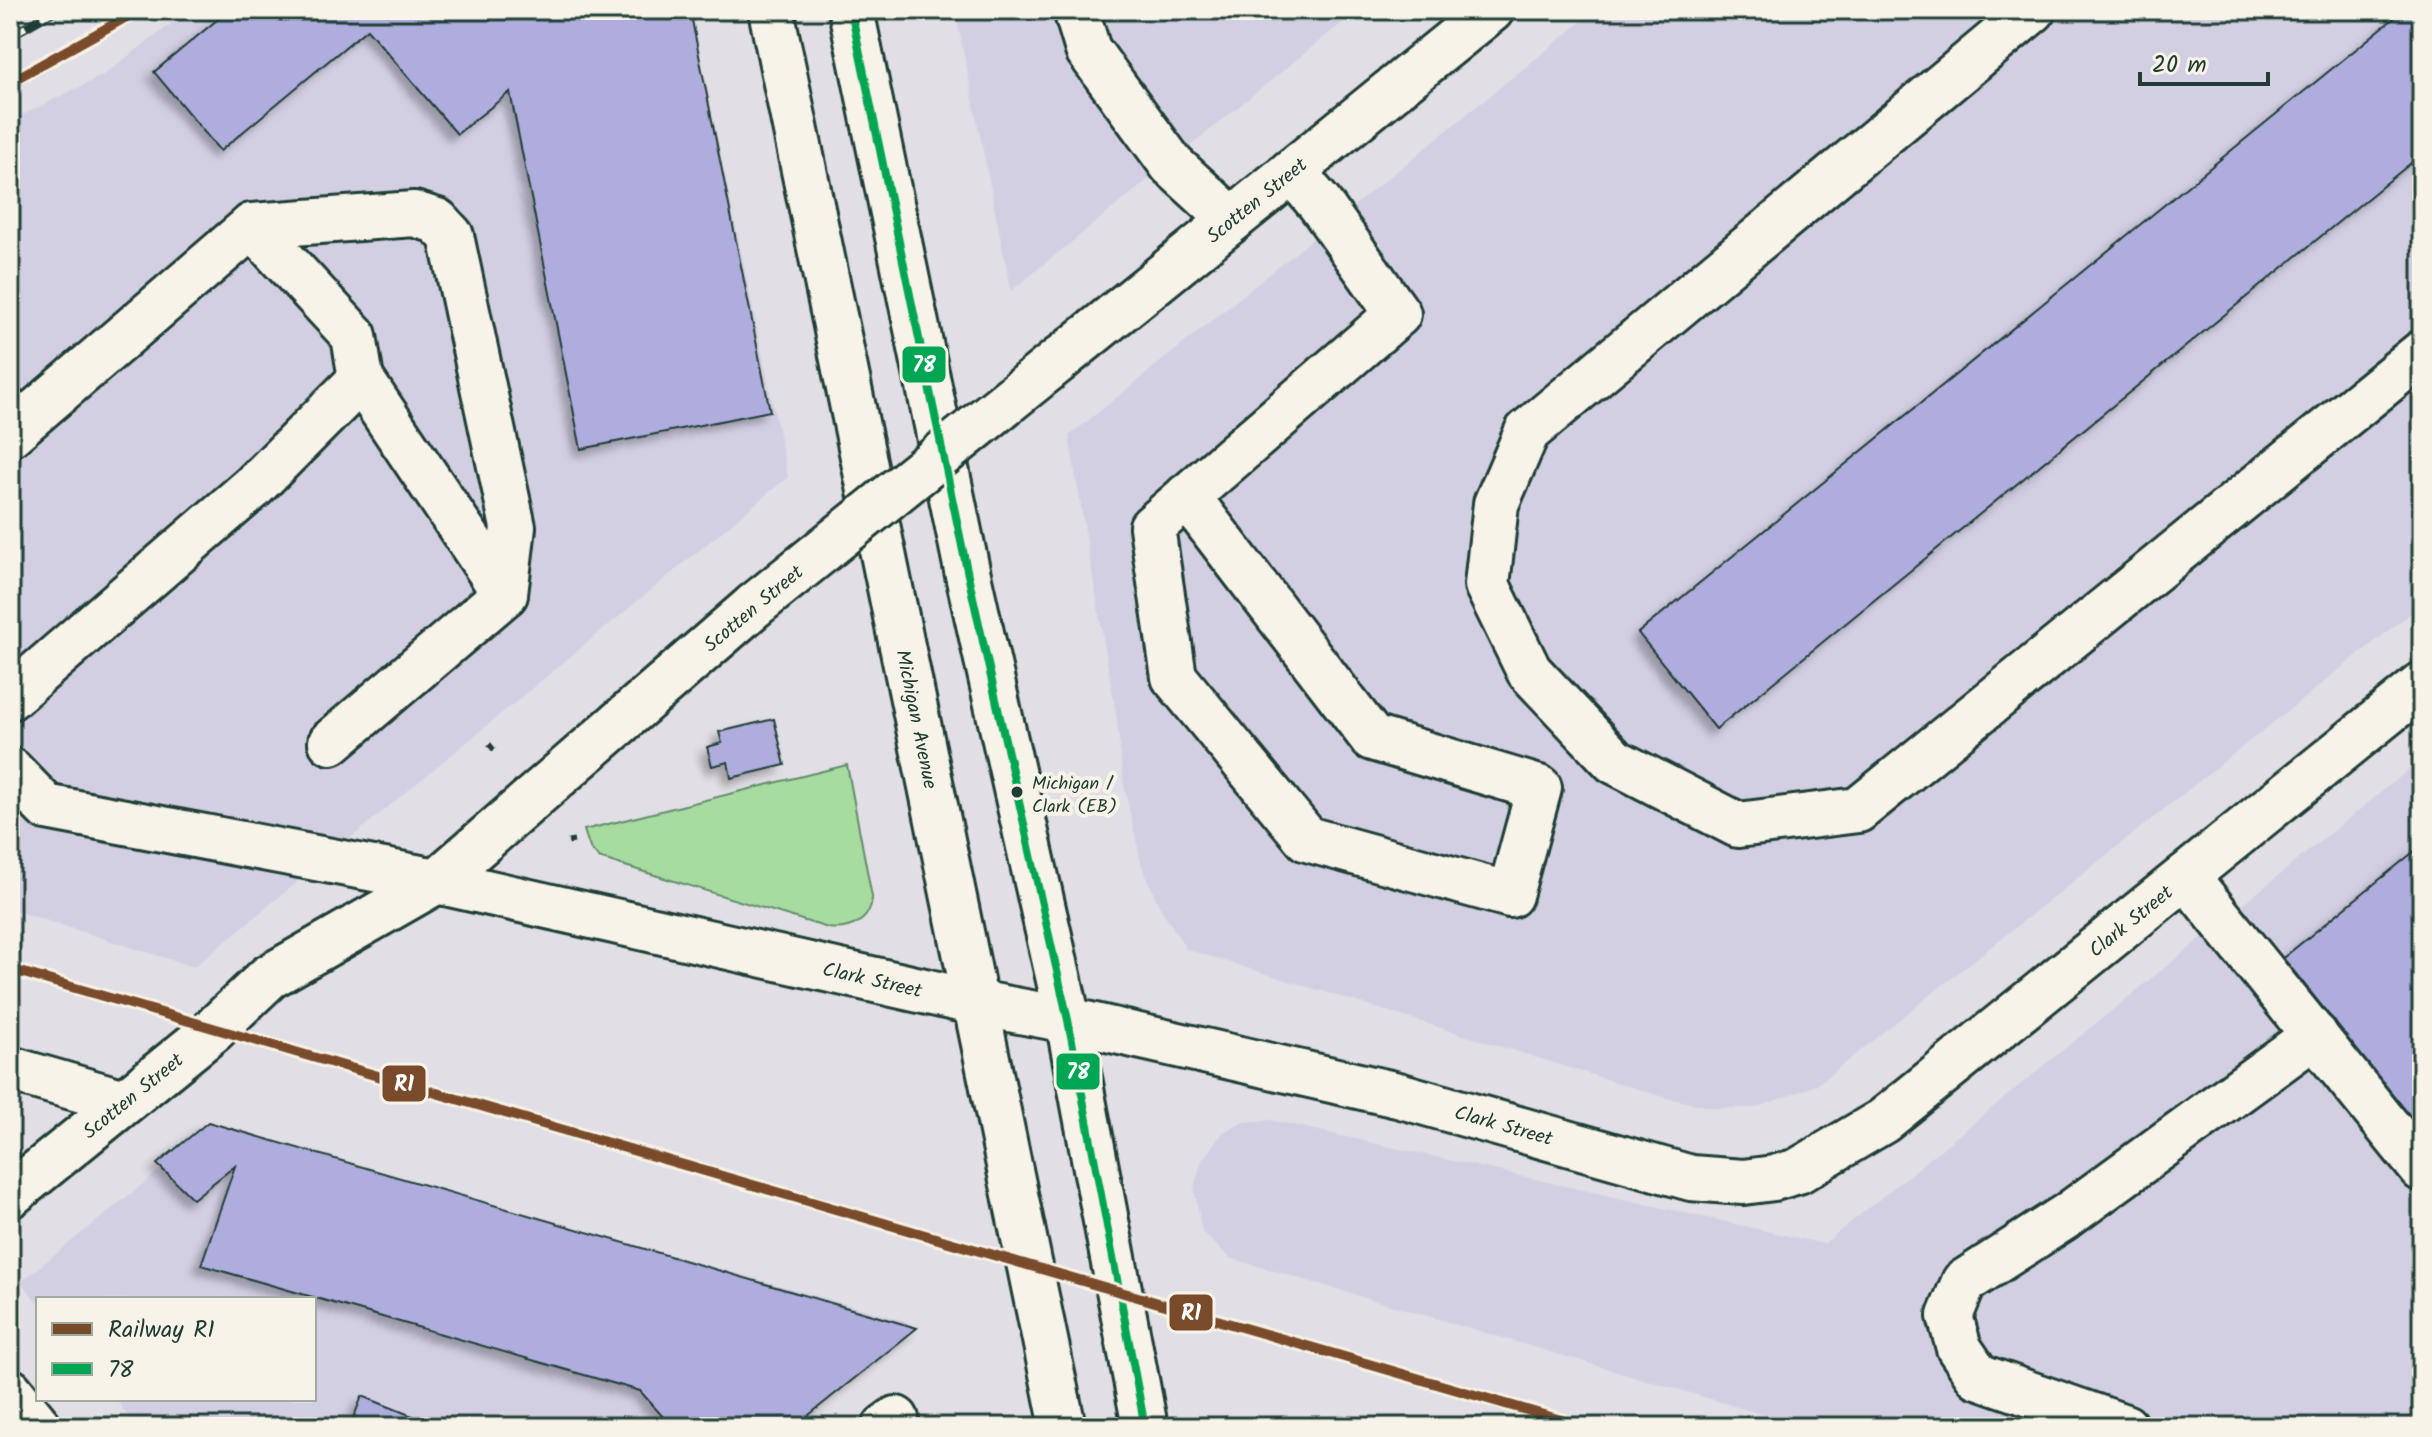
<svg xmlns="http://www.w3.org/2000/svg" width="2432" height="1437" viewBox="0 0 2432 1437" font-family="Kalam,sans-serif">
	<style>
		.built { fill: #d2cfe3 }
		.green { fill: #a6dca0; stroke: #628c6a; stroke-width: 2 }
		.building { fill: #afadde; stroke: #1f3d34; stroke-width: 2; filter: url(#shadow) }
		.lines { fill: none; stroke-linecap: round; stroke-linejoin: round }
		.minor-casing { stroke: #1f3d34; stroke-width: 50 }
		.major-casing { stroke: #1f3d34; stroke-width: 50 }
		.path { stroke: #1f3d34; stroke-width: 5; stroke-dasharray: 8 6; stroke-linecap: butt }
		.minor { stroke: #f7f3e8; stroke-width: 44 }
		.major { stroke: #f7f3e8; stroke-width: 44 }
		.rail-casing { stroke: #1f3d34; stroke-width: 9 }
		.rail { stroke: #f7f3e8; stroke-width: 6; stroke-dasharray: 18; stroke-linecap: butt }
		.minor-bridge-casing { stroke: #1f3d34; stroke-width: 50; stroke-linecap: butt }
		.minor-bridge { stroke: #f7f3e8; stroke-width: 44 }
		.bus-1-casing { stroke: #f7f3e8; stroke-width: 14 }
		.bus-1 { stroke: #00a651; stroke-width: 8 }
		.rail-1-casing { stroke: #f7f3e8; stroke-width: 16 }
		.rail-1 { stroke: #7a4b2a; stroke-width: 10 }
		.bus-dot { fill: #1f3d34; stroke: #f7f3e8; stroke-width: 3 }
		.labels { text-anchor: middle; stroke-width: 8; stroke-linejoin: round; paint-order: stroke }
		.bus-label { font-size: 18px; fill: #1f3d34; stroke: #f7f3e8; text-anchor: start }
		.street-label { font-size: 20px; fill: #1f3d34; stroke: #f7f3e8 }
		.line-badge { stroke: #f7f3e8; stroke-width: 3 }
		.badge-label { font-size: 22px; text-anchor: middle; font-weight: bold; fill: #fff }
	</style>
	<defs>
		<filter id="shadow"><feDropShadow dx="-7" dy="7" stdDeviation="4" flood-color="#0004"/></filter>
	</defs>
	<rect width="100%" height="100%" fill="#e1dee5"/>
	<filter id="ink" filterUnits="userSpaceOnUse"><feTurbulence type="fractalNoise" baseFrequency=".0125" numOctaves="2"/><feDisplacementMap in="SourceGraphic" scale="16" xChannelSelector="R" yChannelSelector="G"/><feConvolveMatrix kernelMatrix="1 2 1 2 8 2 1 2 1" color-interpolation-filters="sRGB"/></filter>
	<g filter="url(#ink)">
		<!-- built -->
		<g class="built">
			<polygon points="190,10 690,10 788,477 194,967 10,909 10,121 102,76"/>
			<polygon points="955,10 1358,10 1011,291"/>
			<polygon points="1596,10 2422,10 2422,604 1817,1085 1755,1108 1715,1108 1667,1098 1186,949 1159,905 1142,867 1124,785 1116,713 1069,436"/>
			<polygon points="2422,759 2422,1427 1806,1427 1230,1258 1202,1232 1194,1187 1202,1160 1223,1132 1244,1122 1270,1120 1824,1244"/>
			<polygon points="214,1127 909,1322 778,1427 137,1427 115,1399 314,1399 314,1299 38,1299 38,1303 21,1282"/>
		</g>
		<!-- green -->
		<path class="green" d="M 847,765 L 872,897 C 871,921 850,931 828,928 L 599,858 L 590,848 L 584,830 Z"/>
		<!-- building -->
		<g class="building">
			<polygon points="229,10 690,10 770,411 581,449 510,92 457,134 367,29 220,151 154,72"/>
			<polygon points="2404,10 2422,10 2422,154 1716,729 1638,633"/>
			<polygon points="774,719 785,765 731,778 728,762 712,766 707,747 722,743 719,732"/>
			<polygon points="2422,845 2422,1131 2283,958"/>
			<polygon points="208,1122 917,1328 794,1427 672,1427 640,1391 201,1265 235,1166 193,1199 157,1164"/>
			<polygon points="362,1396 440,1427 350,1427"/>
		</g>
		<g class="lines">
			<defs>
				<g id="minor">
					<polyline points="1076,10 1088,50 1172,165 1232,220"/>
					<polyline points="2033,10 1527,432 1496,504 1487,585 1529,671 1614,761 1738,825 1858,810 2422,353"/>
					<path id="s1" d="M 1059,360 L 1491,10"/>
					<polyline points="361,379 505,594"/>
					<polyline points="10,434 252,226 414,214 437,221 451,236 513,527 505,594 331,742"/>
					<polyline points="1187,496 1372,738 1539,788 1510,895 1307,839 1174,677 1152,527 1398,314 1320,204 1292,171"/>
					<polyline points="10,697 253,487 361,379 354,336 252,226"/>
					<path id="s2" d="M 10,770 L 46,807 L 437,881 L 977,1003 L 1068,1020 L 1398,1095 L 1691,1178 L 1743,1182 L 1774,1178 L 1798,1171 L 1883,1121 L 2422,685"/>
					<polyline points="2186,876 2422,1169"/>
					<polyline points="10,1069 124,1102"/>
					<path id="s3" d="M 10,1195 L 212,1031 L 269,977 L 437,881 L 755,605"/>
					<polyline points="10,1391 39,1427"/>
					<polyline points="885,1427 896,1419"/>
					<polyline points="2125,1427 1978,1376 1959,1348 1950,1316 1964,1282 2068,1215 2315,1035"/>
				</g>
				<g id="major">
					<path id="s4" d="M 771,10 L 1063,1427"/>
					<polyline points="851,10 968,575 1068,1020 1145,1427"/>
				</g>
			</defs>
			<!-- minor casing -->
			<use href="#minor" class="minor-casing"/>
			<!-- major casing -->
			<use href="#major" class="major-casing"/>
			<!-- path -->
			<g class="path">
				<polyline points="489,744 495,751"/>
				<polyline points="568,842 574,841"/>
			</g>
			<!-- minor -->
			<use href="#minor" class="minor"/>
			<!-- major -->
			<use href="#major" class="major"/>
			<defs>
				<g id="rail">
					<polyline points="10,36 56,10"/>
					<polyline points="10,82 139,10"/>
				</g>
			</defs>
			<!-- rail casing -->
			<use href="#rail" class="rail-casing"/>
			<!-- rail -->
			<use href="#rail" class="rail"/>
			<defs>
				<polyline id="minor-bridge" points="755,605 1059,360"/>
			</defs>
			<!-- minor-bridge casing -->
			<use href="#minor-bridge" class="minor-bridge-casing"/>
			<!-- minor-bridge -->
			<use href="#minor-bridge" class="minor-bridge"/>
			<defs>
				<polyline id="bus-1" points="851,10 968,575 1068,1020 1145,1427"/>
			</defs>
			<!-- bus-1 casing -->
			<use href="#bus-1" class="bus-1-casing"/>
			<!-- bus-1 -->
			<use href="#bus-1" class="bus-1"/>
			<defs>
				<g id="rail-1">
					<polyline points="10,82 139,10"/>
					<polyline points="10,969 1585,1427"/>
				</g>
			</defs>
			<!-- rail-1 casing -->
			<use href="#rail-1" class="rail-1-casing"/>
			<!-- rail-1 -->
			<use href="#rail-1" class="rail-1"/>
		</g>
	</g>
	<!-- markers -->
	<circle class="bus-dot" cx="1017" cy="792" r="7"/>
	<g class="labels">
		<!-- bus labels -->
		<g class="bus-label">
			<text x="1032" y="789">Michigan /<tspan x="1032" dy="23">Clark (EB)</tspan></text>
		</g>
		<!-- street labels -->
		<g class="street-label">
			<text dy="7" stroke="none"><textPath href="#s1" startOffset="254">Scotten Street</textPath></text>
			<text transform="translate(753 608) rotate(-40)" y="7">Scotten Street</text>
			<text dy="7" stroke="none"><textPath href="#s4" startOffset="724">Michigan Avenue</textPath></text>
			<text dy="7" stroke="none"><textPath href="#s2" startOffset="2264">Clark Street</textPath></text>
			<text dy="7" stroke="none"><textPath href="#s2" startOffset="896">Clark Street</textPath></text>
			<text dy="7" stroke="none"><textPath href="#s3" startOffset="158">Scotten Street</textPath></text>
			<text dy="7" stroke="none"><textPath href="#s2" startOffset="1544">Clark Street</textPath></text>
		</g>
	</g>
	<g class="line-badge">
		<rect x="901" y="345" width="46" height="39" rx="8" fill="#00a651"/>
		<rect x="1055" y="1052" width="46" height="39" rx="8" fill="#00a651"/>
		<rect x="381" y="1064" width="46" height="39" rx="8" fill="#7a4b2a"/>
		<rect x="1168" y="1293" width="46" height="39" rx="8" fill="#7a4b2a"/>
	</g>
	<g class="badge-label">
		<text x="924" y="372">78</text>
		<text x="1078" y="1079">78</text>
		<text x="404" y="1091">R1</text>
		<text x="1191" y="1320">R1</text>
	</g>
	<!-- margin -->
	<rect width="2432" height="1437" fill="none" stroke="#f7f3e8" stroke-width="40"/>
	<rect x="20" y="20" width="2392" height="1397" fill="none" stroke="#1f3d34" stroke-width="3" filter="url(#ink)"/>
	<!-- legend -->
	<rect x="36" y="1297" width="280" height="104" fill="#f7f3e8" stroke="#a1aaa0" stroke-width="2"/>
	<rect x="52" y="1323" width="40" height="12" fill="#7a4b2a" stroke="#a1aaa0" stroke-width="2"/>
	<text x="108" y="1337" font-size="24" fill="#1f3d34">Railway R1</text>
	<rect x="52" y="1363" width="40" height="12" fill="#00a651" stroke="#a1aaa0" stroke-width="2"/>
	<text x="108" y="1377" font-size="24" fill="#1f3d34">78</text>
	<!-- scale -->
	<path d="M2140 72v12h128v-12" fill="none" stroke="#1f3d34" stroke-width="4"/>
	<text x="2152" y="72" font-size="24" fill="#1f3d34" stroke="#f7f3e8" stroke-width="6" paint-order="stroke">20 m</text>
</svg>
